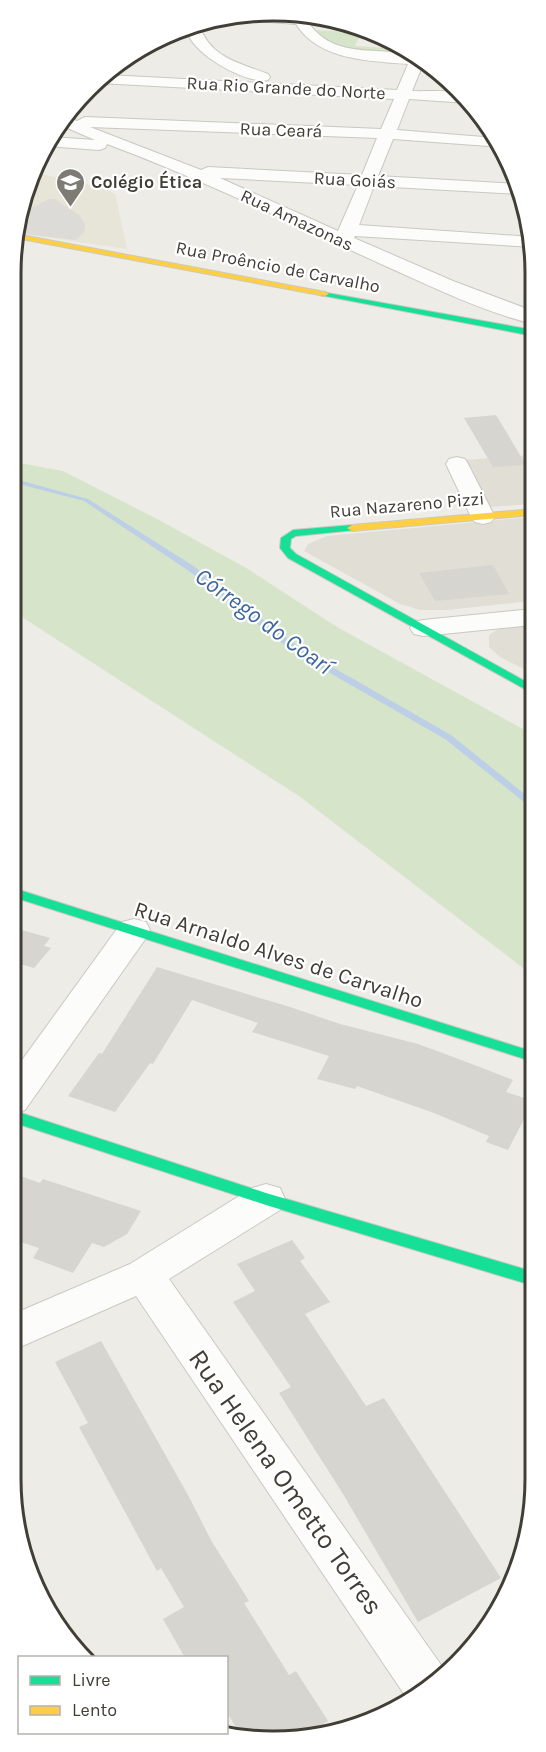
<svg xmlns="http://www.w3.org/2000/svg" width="546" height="1752" viewBox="0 0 546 1752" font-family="Karla,sans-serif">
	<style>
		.residential { fill: #e1ded5 }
		.education { fill: #e7e5d7 }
		.green { fill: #d6e5c9 }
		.parking { fill: #dcdbd7 }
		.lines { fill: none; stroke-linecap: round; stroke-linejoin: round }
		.stream { fill: #bccfe6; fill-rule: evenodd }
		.building { fill: #d6d5d0 }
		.street-casing { stroke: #c9c8c3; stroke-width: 2 }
		.fast-casing { stroke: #cbc9bf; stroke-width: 2 }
		.slow-casing { stroke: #cbc9bf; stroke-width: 2 }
		.street { fill: #fcfcfb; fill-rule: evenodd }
		.fast { fill: #16e098; fill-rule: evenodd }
		.slow { fill: #ffcf43; fill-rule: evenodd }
		.labels { text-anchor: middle; stroke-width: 4.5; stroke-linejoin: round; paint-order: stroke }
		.far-street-label { font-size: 18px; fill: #413e35; stroke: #fff }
		.far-poi-label { font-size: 18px; font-weight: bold; fill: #413e35; stroke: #fff; text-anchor: start }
		.street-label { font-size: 22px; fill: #413e35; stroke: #fff }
		.water-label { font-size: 24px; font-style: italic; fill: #3c679e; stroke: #fff }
		.near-street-label { font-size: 27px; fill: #413e35; stroke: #fff }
		.rim { fill: none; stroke: #413e35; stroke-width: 3 }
	</style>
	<rect width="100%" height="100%" fill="#edece7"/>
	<!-- residential -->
	<g class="residential">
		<polygon points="533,455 533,504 488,507 463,460"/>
		<polygon points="533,517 532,601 447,610 420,610 400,604 304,551 308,544 327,536"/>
		<polygon points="532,624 532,673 500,657 489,647 489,635 500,628"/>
	</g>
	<!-- education -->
	<polygon class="education" points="36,173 102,187 115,194 127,249 16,233 16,221"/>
	<!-- green -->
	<g class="green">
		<path d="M 316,30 L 361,33 L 355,46 L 409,49 L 416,56 C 386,55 338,54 316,30 Z"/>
		<polygon points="15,462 63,471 159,520 248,569 337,627 532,734 532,975 299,796 14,612"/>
	</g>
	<!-- parking -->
	<polygon class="parking" points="49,199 55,199 79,215 85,224 84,232 76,240 16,233 19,214"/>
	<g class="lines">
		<!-- stream -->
		<polygon class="stream" points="15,479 88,499 195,567 301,649 451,735 532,800 532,807 529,806 445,739 295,653 189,571 84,501 15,483"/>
	</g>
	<!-- building -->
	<g class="building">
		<polygon points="496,415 526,465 493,467 464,418"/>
		<polygon points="493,565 509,594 435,601 419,573"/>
		<polygon points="22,930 50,938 44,946 51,948 34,968 13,962 13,941"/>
		<polygon points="157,967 290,1007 340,1024 418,1044 464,1061 513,1080 506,1092 531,1100 531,1106 508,1150 486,1142 489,1136 434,1113 357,1086 355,1089 317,1079 329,1056 252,1032 258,1023 192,1000 153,1064 150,1063 115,1112 68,1096 99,1053 102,1054"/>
		<polygon points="12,1173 40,1183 43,1179 141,1211 127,1234 104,1247 92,1243 73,1273 33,1258 39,1248 11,1239"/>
		<polygon points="292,1240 305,1258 300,1261 330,1302 305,1314 366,1406 384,1398 501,1578 418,1622 343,1494 279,1393 291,1387 233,1302 255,1291 237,1264"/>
		<polygon points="101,1341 188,1495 212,1542 249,1601 244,1603 289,1675 296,1671 328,1721 305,1735 243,1739 226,1711 226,1658 185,1658 163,1619 184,1607 161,1568 157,1571 79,1427 88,1423 55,1362"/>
	</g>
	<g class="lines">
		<defs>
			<g id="street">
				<path d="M 222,15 L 314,16 L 309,23 C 337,66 397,40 426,63 L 423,64 L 412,91 C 431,92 458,87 471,102 L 468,103 L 409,99 L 397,130 L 496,138 L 502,147 L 393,139 L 378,176 L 517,184 L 520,194 L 374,186 L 359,225 L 533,237 L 533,247 L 355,236 L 354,238 L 453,281 L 533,311 L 533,324 C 481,311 430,286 381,264 C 291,223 201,179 107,144 L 105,148 L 99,150 L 47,146 L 51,137 L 95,140 L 58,124 L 65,116 L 77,121 L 85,117 L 381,129 L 394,99 L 99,83 L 107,75 L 397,90 L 408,64 C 369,61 318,60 296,24 L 216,18 ZM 90,127 L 377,138 L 362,175 L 208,167 L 201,170 ZM 220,178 L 358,185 L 338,231 Z"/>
				<path d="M 199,25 C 211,58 237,62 268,74 L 270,77 L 268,80 C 247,85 190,53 187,30 Z"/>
				<polygon points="457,457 465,459 468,464 495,517 491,522 483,524 475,522 471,517 446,464 449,459"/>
				<polygon points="532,609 532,625 423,636 414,634 410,628 414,622 423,620"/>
				<polygon points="134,919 146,922 150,930 146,938 25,1110 12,1114 12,1074 122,922"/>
				<polygon points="266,1184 280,1188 285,1199 280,1210 169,1279 446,1672 433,1687 408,1700 136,1296 11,1351 11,1315 130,1264 252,1188"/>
			</g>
			<g id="fast">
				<polygon points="322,292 533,330 533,336 325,296 322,296"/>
				<polygon points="352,525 356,526 356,530 296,536 291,539 290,548 296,554 532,685 532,693 288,558 280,548 281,538 293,530"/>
				<polygon points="13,888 531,1051 531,1061 13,897"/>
				<polygon points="12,1110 266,1193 531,1271 531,1285 266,1205 12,1122"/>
			</g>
			<g id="slow">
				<polygon points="16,234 325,292 329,294 325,296 16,238"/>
				<polygon points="533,509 533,515 352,531 347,528 352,525"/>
			</g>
		</defs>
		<!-- street casing -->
		<use href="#street" class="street-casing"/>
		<!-- fast casing -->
		<use href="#fast" class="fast-casing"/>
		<!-- slow casing -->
		<use href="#slow" class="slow-casing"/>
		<!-- street -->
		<use href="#street" class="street"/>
		<!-- fast -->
		<use href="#fast" class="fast"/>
		<!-- slow -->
		<use href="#slow" class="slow"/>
	</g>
	<!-- icons -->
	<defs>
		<symbol id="school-pin" viewBox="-11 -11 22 30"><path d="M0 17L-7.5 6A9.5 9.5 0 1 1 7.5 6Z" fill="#7d7b73" stroke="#fff"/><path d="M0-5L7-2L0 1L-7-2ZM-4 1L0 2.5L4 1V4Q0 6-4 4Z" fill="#fff"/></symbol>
	</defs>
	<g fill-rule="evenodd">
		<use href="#school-pin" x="54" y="166" width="33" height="45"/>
	</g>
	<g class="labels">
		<!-- far-street labels -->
		<g class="far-street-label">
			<text transform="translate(286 88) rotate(3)" y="6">Rua Rio Grande do Norte</text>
			<text transform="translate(281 130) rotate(2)" y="6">Rua Ceará</text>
			<text transform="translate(355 180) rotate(3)" y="6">Rua Goiás</text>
			<text transform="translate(297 220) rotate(25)" y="6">Rua Amazonas</text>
			<text transform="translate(278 267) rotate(11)" y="6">Rua Proêncio de Carvalho</text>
			<text transform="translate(407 505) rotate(-5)" y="6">Rua Nazareno Pizzi</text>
		</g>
		<!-- far-poi labels -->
		<g class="far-poi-label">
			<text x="91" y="188">Colégio Ética</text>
		</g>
		<!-- street labels -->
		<g class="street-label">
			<text transform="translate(279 954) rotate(18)" y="8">Rua Arnaldo Alves de Carvalho</text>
		</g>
		<!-- water labels -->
		<g class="water-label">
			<text transform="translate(264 621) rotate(36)" y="8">Córrego do Coarí</text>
		</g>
		<!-- near-street labels -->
		<g class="near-street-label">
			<text transform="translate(286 1482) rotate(55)" y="9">Rua Helena Ometto Torres</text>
		</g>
	</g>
	<!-- crop -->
	<path d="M0 0H546V1752H0ZM273 21H273A252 252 0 0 1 525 273V1479A252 252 0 0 1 273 1731H273A252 252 0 0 1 21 1479V273A252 252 0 0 1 273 21Z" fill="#fff" fill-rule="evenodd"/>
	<path class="rim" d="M273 21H273A252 252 0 0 1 525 273V1479A252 252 0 0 1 273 1731H273A252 252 0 0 1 21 1479V273A252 252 0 0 1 273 21Z"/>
	<!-- legend -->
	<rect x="18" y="1656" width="210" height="78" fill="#ffffff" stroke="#b3b2ae" stroke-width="1.5"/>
	<rect x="30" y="1676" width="30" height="9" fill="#16e098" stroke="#b3b2ae" stroke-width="1.5"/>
	<text x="72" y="1686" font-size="18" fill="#413e35">Livre</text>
	<rect x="30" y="1706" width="30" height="9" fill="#ffcf43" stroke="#b3b2ae" stroke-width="1.5"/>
	<text x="72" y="1716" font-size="18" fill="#413e35">Lento</text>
</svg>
